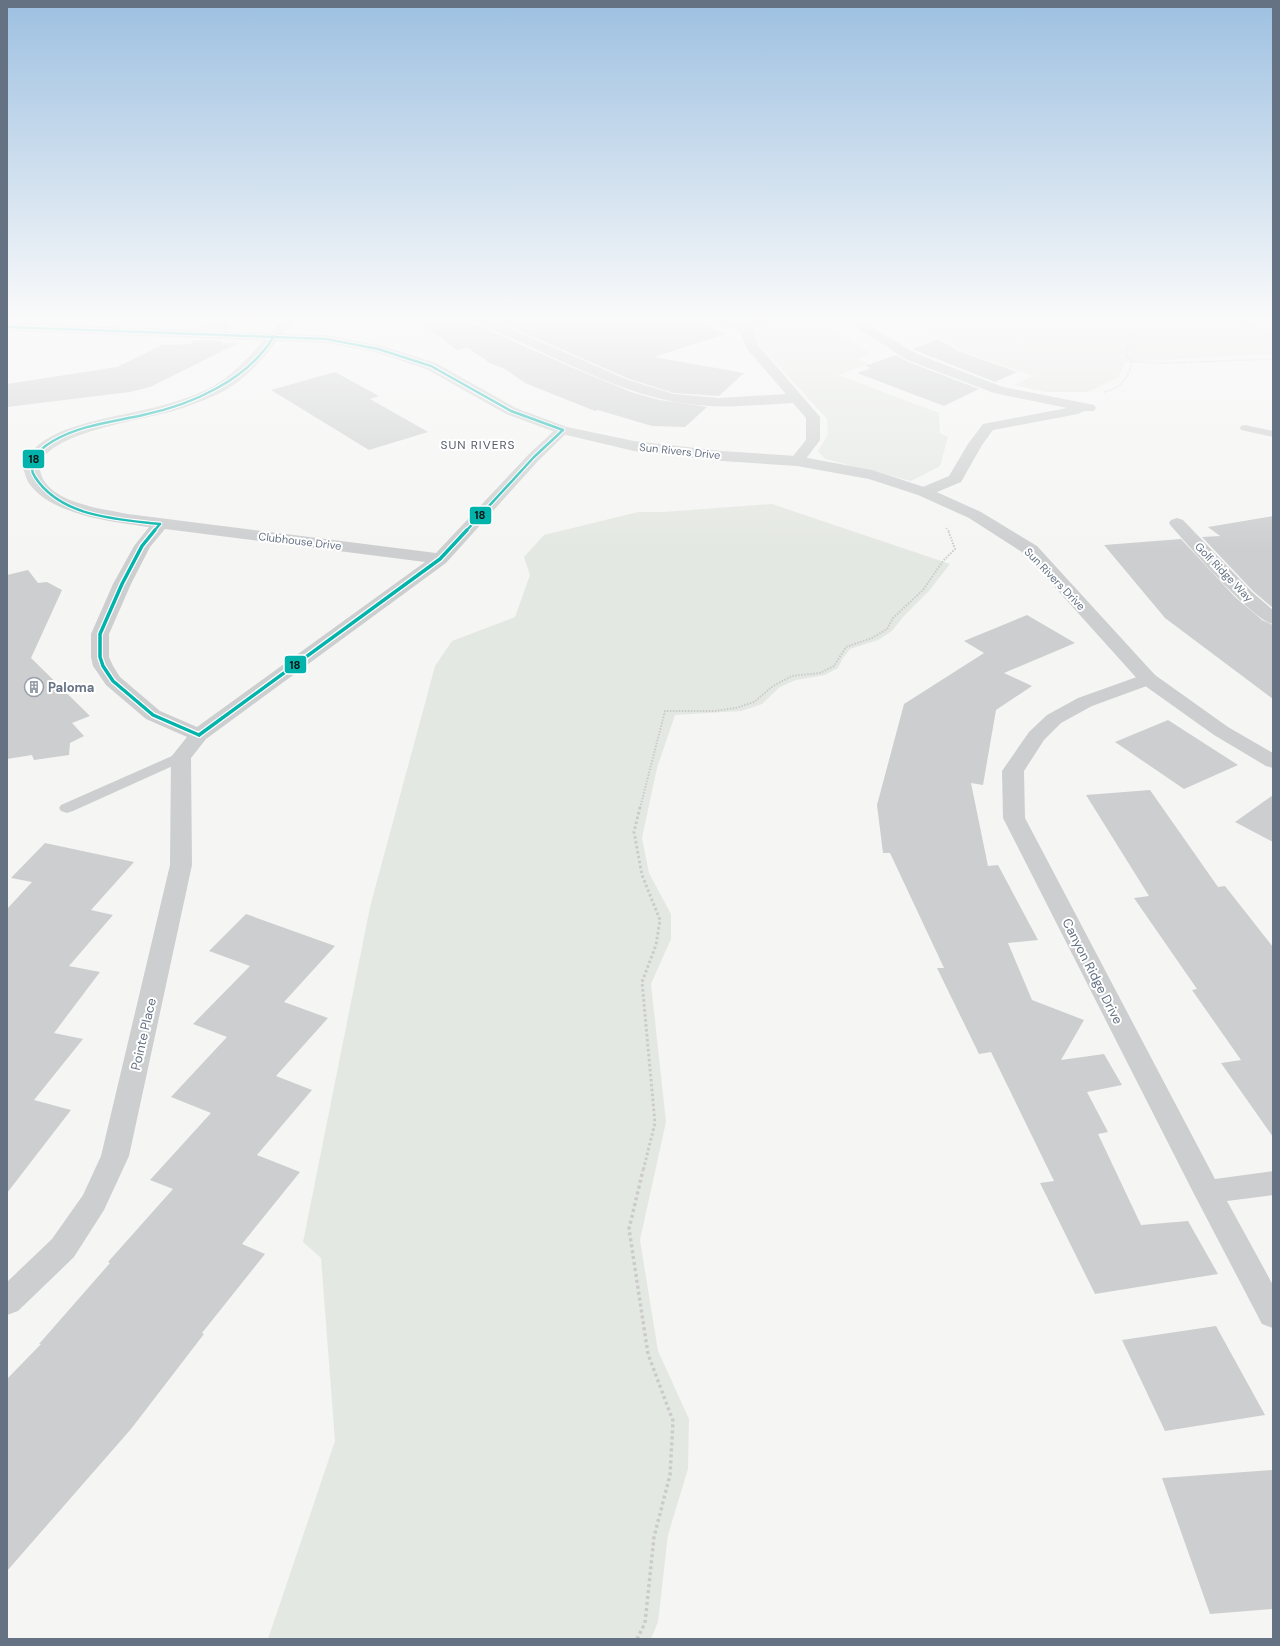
<svg xmlns="http://www.w3.org/2000/svg" width="1280" height="1646" viewBox="0 0 1280 1646" font-family="'DM Sans',sans-serif">
	<style>
		.green { fill: #e4e8e2 }
		.building { fill: #cdcecf }
		.lines { fill: none; stroke-linecap: round; stroke-linejoin: round }
		.path-far3 { stroke: #cbcbcc; stroke-width: 1.5; stroke-dasharray: 1.5 1.5; stroke-linecap: butt }
		.path-far2 { stroke: #cbcbcc; stroke-width: 2; stroke-dasharray: 1.5 1.5; stroke-linecap: butt }
		.path-far1 { stroke: #cbcbcc; stroke-width: 3; stroke-dasharray: 2.5 2.5; stroke-linecap: butt }
		.path { stroke: #cbcbcc; stroke-width: 3.5; stroke-dasharray: 3 3; stroke-linecap: butt }
		.service { fill: #cdcecf; fill-rule: evenodd }
		.minor { fill: #cdcecf; fill-rule: evenodd }
		.tertiary { fill: #cdcecf; fill-rule: evenodd }
		.bus-1-far1-casing { stroke: #fff; stroke-width: 4.5 }
		.bus-1-casing { stroke: #fff; stroke-width: 6 }
		.bus-1-far1 { stroke: #00b4ac; stroke-width: 2.5 }
		.bus-1 { stroke: #00b4ac; stroke-width: 3.5 }
		.labels { text-anchor: middle; stroke-width: 4; stroke-linejoin: round; paint-order: stroke }
		.far-street-label { font-size: 11px; fill: #657284; stroke: #fff }
		.far-neighbourhood-label { font-size: 12px; letter-spacing: 1px; fill: #535c69; stroke: #fff }
		.poi-label { font-size: 13px; font-weight: bold; fill: #657284; stroke: #fff; text-anchor: start }
		.street-label { font-size: 13px; fill: #657284; stroke: #fff }
		.line-badge { stroke: #fff; stroke-width: 1.5 }
		.pale-badge-label { font-size: 11px; text-anchor: middle; font-weight: bold; fill: #111 }
	</style>
	<rect width="100%" height="100%" fill="#f5f5f4"/>
	<!-- green -->
	<g class="green">
		<polygon points="767,319 826,319 836,331 872,354 857,359 868,364 838,375 939,413 940,433 948,437 940,466 911,481 825,459 818,451 828,434 827,419 753,338 754,329"/>
		<polygon points="866,319 1273,319 1273,354 1125,362 1119,377 1088,392 1046,392 1014,385 1033,376 962,351 910,321 878,326"/>
		<polygon points="772,504 950,564 929,591 903,617 892,631 878,640 850,649 843,658 838,668 825,675 796,680 780,687 762,704 741,711 675,715 657,768 642,838 649,873 671,914 671,939 651,984 666,1122 640,1240 658,1351 689,1419 688,1469 668,1535 658,1622 651,1639 268,1639 335,1441 321,1258 303,1242 370,907 435,666 452,641 515,617 530,575 524,557 544,535 638,512 663,512"/>
	</g>
	<!-- building -->
	<g class="building">
		<polygon points="212,319 233,319 228,330 203,329"/>
		<polygon points="415,319 470,319 472,323 578,370 631,392 659,400 707,407 685,427 652,426 598,410 595,411 525,383 505,369 490,363 468,348 457,350"/>
		<polygon points="493,319 689,319 725,334 654,357 744,373 719,396 674,393 629,379"/>
		<polygon points="938,339 958,351 1017,372 995,382 912,349"/>
		<polygon points="194,340 222,341 221,343 239,343 150,387 130,392 7,407 7,384 117,367 162,345 190,344"/>
		<polygon points="896,355 906,361 979,389 944,406 857,373 871,368 865,366"/>
		<polygon points="335,372 379,396 370,399 428,432 369,450 271,390"/>
		<polygon points="1273,516 1273,608 1253,591 1202,537 1220,536 1208,527"/>
		<polygon points="1181,539 1235,597 1262,620 1273,625 1273,699 1165,618 1104,545"/>
		<polygon points="28,570 38,583 47,582 62,590 31,658 90,716 72,723 84,736 70,743 69,755 34,760 32,755 7,759 7,575"/>
		<polygon points="1027,615 1075,643 1004,673 1032,686 996,710 983,785 971,783 988,866 998,865 1038,940 1008,943 1032,1000 1084,1020 1061,1060 1104,1054 1122,1085 1087,1092 1108,1132 1098,1134 1141,1225 1188,1221 1218,1274 1095,1294 1040,1183 1054,1181 991,1052 979,1054 937,968 944,968 890,853 883,853 877,805 904,704 984,653 964,641"/>
		<polygon points="1168,720 1238,765 1184,789 1115,742"/>
		<polygon points="1150,790 1218,887 1225,886 1273,947 1273,1137 1221,1063 1241,1060 1192,990 1197,989 1134,898 1149,896 1086,795"/>
		<polygon points="1273,795 1273,842 1235,822"/>
		<polygon points="45,843 134,862 91,910 113,915 69,966 100,972 54,1033 83,1039 34,1100 71,1110 7,1193 7,909 32,882 11,878"/>
		<polygon points="246,914 335,946 284,1002 328,1018 276,1076 312,1090 257,1155 300,1172 242,1244 265,1254 202,1333 204,1334 131,1429 7,1571 7,1379 41,1344 39,1344 110,1263 108,1262 173,1189 150,1180 211,1113 171,1097 227,1037 193,1024 250,966 209,951"/>
		<polygon points="1216,1326 1265,1415 1165,1431 1122,1340"/>
		<polygon points="1273,1470 1273,1609 1210,1614 1162,1478"/>
	</g>
	<g class="lines">
		<!-- path-far3 -->
		<g class="path-far3">
			<polyline points="1113,319 1133,338 1127,347 1127,357 1132,362 1167,363 1273,359"/>
			<polyline points="1235,319 1273,339"/>
			<path d="M 1104,392 C 1121,388 1128,379 1132,362"/>
			<polyline points="946,528 949,531"/>
		</g>
		<!-- path-far2 -->
		<polyline class="path-far2" points="640,808 665,711 714,711 736,708 754,702 773,686 792,676 820,673 834,666 846,647 872,638 887,629 893,618 923,590 943,561 955,549 948,530"/>
		<!-- path-far1 -->
		<polyline class="path-far1" points="640,807 634,832 642,875 660,920 656,945 642,982 655,1123 643,1171"/>
		<!-- path -->
		<polyline class="path" points="637,1639 645,1623 654,1537 670,1475 673,1421 648,1354 629,1229 643,1170"/>
		<!-- service -->
		<g class="service">
			<polygon points="1245,425 1273,431 1273,437 1241,430 1240,428 1241,426"/>
			<polygon points="181,752 186,754 189,757 186,760 73,811 67,813 61,811 59,808 61,805"/>
		</g>
		<!-- minor -->
		<g class="minor">
			<polygon points="44,319 58,319 47,331 37,331 36,328"/>
			<path d="M 283,319 L 297,319 C 292,326 285,331 280,337 C 263,359 243,383 216,395 C 202,401 187,407 173,411 C 148,419 28,435 41,474 C 50,503 103,509 128,514 L 436,553 L 529,454 L 558,427 L 568,427 L 570,430 L 539,460 L 446,563 L 206,739 L 191,758 L 192,865 L 129,1156 L 104,1210 L 74,1257 L 18,1311 L 7,1315 L 7,1282 L 52,1239 L 83,1195 L 101,1156 L 170,865 L 171,757 L 187,737 L 146,719 L 106,685 L 93,666 L 91,657 L 91,634 L 113,584 L 134,546 L 149,527 C 114,522 49,515 28,482 C 26,478 25,473 23,468 C 27,457 35,446 45,440 C 62,429 83,424 102,419 C 137,411 175,405 208,389 C 241,372 258,344 283,319 ZM 165,529 L 425,562 L 197,727 L 160,711 L 120,677 L 113,666 L 109,657 L 109,634 L 131,584 L 150,547 Z"/>
			<path d="M 471,319 L 489,319 L 628,380 L 674,394 L 719,398 L 786,394 L 747,349 L 740,331 L 717,322 L 715,319 L 733,319 L 744,324 L 752,319 L 767,319 L 752,330 L 758,345 L 820,417 L 820,440 L 802,464 L 792,464 L 789,461 L 806,440 L 806,418 L 793,403 C 758,405 722,409 687,404 C 611,393 544,349 473,322 Z"/>
			<polygon points="844,319 859,319 917,354 1003,387 1089,404 1094,405 1096,408 1094,411 1084,411 1078,414 993,430 982,445 961,482 930,495 918,495 916,492 918,489 949,476 968,444 983,424 1067,408 994,393 907,360"/>
			<path d="M 1177,518 L 1183,520 L 1252,592 L 1273,610 L 1273,624 C 1251,619 1190,547 1171,526 L 1169,523 L 1171,520 Z"/>
			<polygon points="1148,673 1155,675 1158,679 1155,683 1092,706 1061,723 1044,740 1024,771 1025,818 1215,1179 1273,1171 1273,1195 1227,1201 1273,1285 1273,1328 1262,1324 1193,1192 1003,818 1002,771 1029,732 1047,715 1078,698"/>
		</g>
		<!-- tertiary -->
		<polygon class="tertiary" points="7,323 326,335 383,346 436,363 516,408 567,427 634,441 722,451 797,456 872,470 930,489 981,512 1037,546 1155,675 1228,727 1273,753 1273,768 1266,766 1214,735 1141,683 1025,554 969,518 918,495 869,479 797,466 722,461 634,451 558,433 506,414 426,369 375,352 326,343 7,331"/>
		<defs>
			<g id="bus-1-far1">
				<polyline points="7,327 326,339 378,349 431,366 511,411 563,430"/>
				<path d="M 160,524 C 116,519 61,517 35,477 C 25,462 41,448 53,441 C 80,425 112,422 143,415 C 191,405 248,380 274,336"/>
				<polyline points="154,531 160,524"/>
				<polyline points="466,531 534,457 563,430"/>
			</g>
			<g id="bus-1">
				<polyline points="155,530 142,546 122,584 100,634 100,657 103,666 113,681 153,715 199,735"/>
				<polyline points="199,735 440,559 467,530"/>
			</g>
		</defs>
		<!-- bus-1-far1 casing -->
		<use href="#bus-1-far1" class="bus-1-far1-casing"/>
		<!-- bus-1 casing -->
		<use href="#bus-1" class="bus-1-casing"/>
		<!-- bus-1-far1 -->
		<use href="#bus-1-far1" class="bus-1-far1"/>
		<!-- bus-1 -->
		<use href="#bus-1" class="bus-1"/>
	</g>
	<!-- sky -->
	<linearGradient id="sky" x2="0" y2="1"><stop stop-color="#9dc0e1"/><stop offset="0.58" stop-color="#fafafa"/><stop offset="1" stop-color="#fafafa" stop-opacity="0"/></linearGradient>
	<rect width="1280" height="550" fill="url(#sky)"/>
	<!-- icons -->
	<defs>
		<symbol id="building-ring" viewBox="-11 -11 22 22"><circle r="9.5" fill="#fff" stroke="#97a0ab" stroke-width="1.5"/><path d="M-4-6H4V6H1V3H-1V6H-4ZM-2.5-4.3h1.7v1.8h-1.7ZM.8-4.3h1.7v1.8H.8ZM-2.5-1h1.7V.8h-1.7ZM.8-1h1.7V.8H.8Z" fill="#97a0ab"/></symbol>
	</defs>
	<g fill-rule="evenodd">
		<use href="#building-ring" x="23" y="676" width="22" height="22"/>
	</g>
	<g class="labels">
		<!-- far-street labels -->
		<g class="far-street-label">
			<text transform="translate(680 451) rotate(6)" y="4">Sun Rivers Drive</text>
			<text transform="translate(300 541) rotate(7)" y="4">Clubhouse Drive</text>
			<text transform="translate(1224 572) rotate(46)" y="4">Golf Ridge Way</text>
			<text transform="translate(1055 579) rotate(46)" y="4">Sun Rivers Drive</text>
		</g>
		<!-- far-neighbourhood labels -->
		<g class="far-neighbourhood-label">
			<text x="478" y="449">SUN RIVERS</text>
		</g>
		<!-- poi labels -->
		<g class="poi-label">
			<text x="48" y="692">Paloma</text>
		</g>
		<!-- street labels -->
		<g class="street-label">
			<text transform="translate(1093 971) rotate(63)" y="5">Canyon Ridge Drive</text>
			<text transform="translate(143 1034) rotate(-77)" y="5">Pointe Place</text>
		</g>
	</g>
	<g class="line-badge">
		<rect x="22" y="449" width="23" height="20" rx="4" fill="#00b4ac"/>
		<rect x="469" y="506" width="23" height="19" rx="4" fill="#00b4ac"/>
		<rect x="284" y="655" width="23" height="19" rx="4" fill="#00b4ac"/>
	</g>
	<g class="pale-badge-label">
		<text x="34" y="463">18</text>
		<text x="480" y="519">18</text>
		<text x="295" y="669">18</text>
	</g>
	<!-- border -->
	<rect width="1280" height="1646" fill="none" stroke="#657284" stroke-width="16"/>
</svg>
